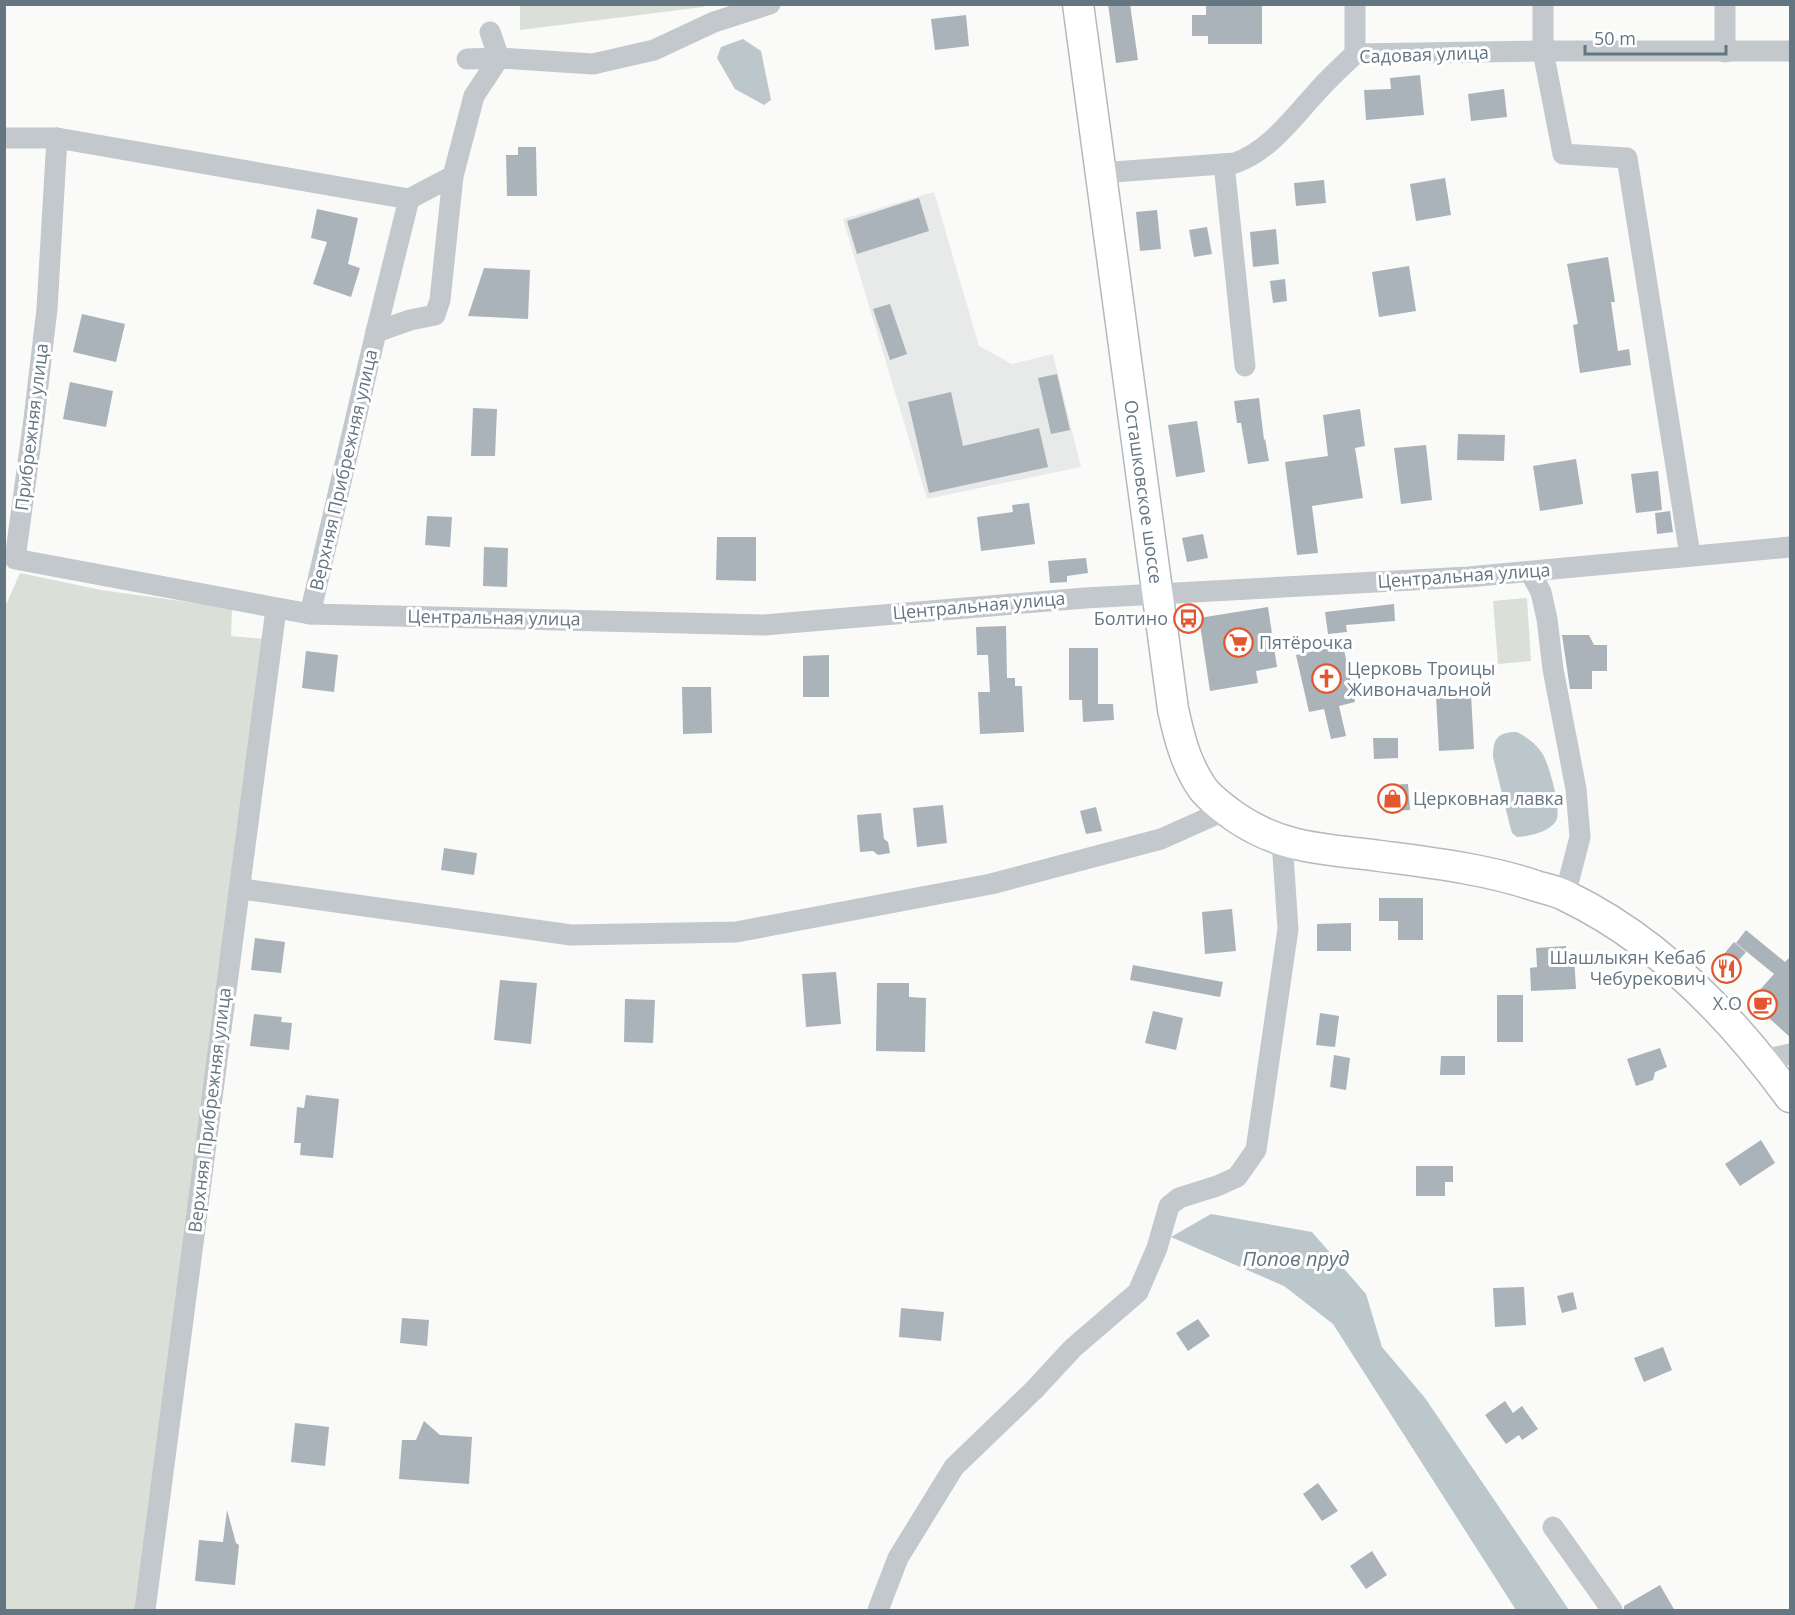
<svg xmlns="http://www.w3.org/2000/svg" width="1795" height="1615" viewBox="0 0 1795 1615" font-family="'Open Sans',sans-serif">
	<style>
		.built { fill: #e8e9e9 }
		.green { fill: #dadfd7 }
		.water { fill: #bbc7cb }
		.building { fill: #aab3b9 }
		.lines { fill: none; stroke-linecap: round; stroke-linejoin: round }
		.secondary-casing { stroke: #b3babf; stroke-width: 33 }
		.minor { stroke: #c3c8cc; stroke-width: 21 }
		.secondary { stroke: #fff; stroke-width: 30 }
		.labels { text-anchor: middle; stroke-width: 6; stroke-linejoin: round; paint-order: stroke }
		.street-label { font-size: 18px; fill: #657683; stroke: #fff }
		.poi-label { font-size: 18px; fill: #657683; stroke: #fff; text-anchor: end }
		.water-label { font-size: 20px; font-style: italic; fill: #60757c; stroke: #fff }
	</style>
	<rect width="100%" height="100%" fill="#fafaf8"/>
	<!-- built -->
	<polygon class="built" points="934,192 979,346 1012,364 1053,354 1081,467 927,499 843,219"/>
	<!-- green -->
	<g class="green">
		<polygon points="520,5 520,4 706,5 703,7 520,30"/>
		<polygon points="20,573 101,590 232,608 231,636 265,639 149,1610 5,1610 4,615 5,607"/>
		<polygon points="1527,598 1531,661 1498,664 1493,601"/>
	</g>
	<!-- water -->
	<g class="water">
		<polygon points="743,39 761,51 771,100 764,105 735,89 717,58 721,47"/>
		<path d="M 1517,732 C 1527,737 1535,743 1542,753 C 1549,763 1562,811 1556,821 C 1548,833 1529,836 1517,837 L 1512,833 L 1510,826 L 1493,757 C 1493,738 1498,732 1517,732 Z"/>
		<polygon points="1211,1214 1312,1232 1366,1294 1382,1347 1425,1398 1569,1610 1516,1610 1333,1324 1284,1286 1171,1237"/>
	</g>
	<!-- building -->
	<g class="building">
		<polygon points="1108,4 1130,4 1138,60 1116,63"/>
		<polygon points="1206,5 1262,5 1262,44 1208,44 1208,36 1192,36 1192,15 1206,15"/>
		<polygon points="966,15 969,46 935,50 931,19"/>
		<polygon points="1420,75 1424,115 1366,120 1364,90 1391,89 1390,78"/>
		<polygon points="1504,89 1507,117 1471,121 1468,94"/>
		<polygon points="518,147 536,147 537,196 507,196 506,155 518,155"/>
		<polygon points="1445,178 1451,215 1416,221 1410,184"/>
		<polygon points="1324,180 1326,203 1296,206 1294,183"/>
		<polygon points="919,198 929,231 857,254 847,221"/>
		<polygon points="317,209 358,218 348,264 360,268 351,297 313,284 327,242 311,238"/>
		<polygon points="1157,210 1161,249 1140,251 1136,212"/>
		<polygon points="1207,227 1212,254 1194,257 1189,230"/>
		<polygon points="1276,229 1279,264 1253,267 1250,232"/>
		<polygon points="1608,257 1615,302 1611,302 1618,351 1629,349 1631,365 1580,373 1573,325 1578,324 1567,264"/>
		<polygon points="1409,266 1416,311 1379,317 1372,272"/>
		<polygon points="484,268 530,270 528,319 468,316"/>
		<polygon points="1285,279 1287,301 1273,303 1270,281"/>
		<polygon points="890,304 907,354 890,360 873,309"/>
		<polygon points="82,314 125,324 116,362 73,352"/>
		<polygon points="1057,374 1070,430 1051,434 1038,378"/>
		<polygon points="70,382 113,391 106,427 63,419"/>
		<polygon points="951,392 963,446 1039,428 1048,467 929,493 908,402"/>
		<polygon points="1259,398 1264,440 1265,439 1269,461 1248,464 1241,423 1237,423 1234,401"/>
		<polygon points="473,408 497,409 495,456 471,456"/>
		<polygon points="1360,409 1365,446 1355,448 1363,498 1312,506 1318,553 1297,555 1285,462 1328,456 1323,415"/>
		<polygon points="1197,421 1205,472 1176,477 1168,425"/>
		<polygon points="1458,434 1505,435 1504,461 1457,460"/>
		<polygon points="1426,445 1432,500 1401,504 1394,448"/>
		<polygon points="1576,459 1583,504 1540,511 1533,466"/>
		<polygon points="1658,471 1662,510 1636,513 1631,474"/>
		<polygon points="1029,503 1035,544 981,551 977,517 1013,512 1012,505"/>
		<polygon points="1670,511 1673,532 1657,534 1655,513"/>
		<polygon points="427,516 452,517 450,547 425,545"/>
		<polygon points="1203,534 1208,558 1187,562 1182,538"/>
		<polygon points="717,537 756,537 756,581 716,580"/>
		<polygon points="484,547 508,548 507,587 483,586"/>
		<polygon points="1086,558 1088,573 1067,576 1067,582 1050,583 1048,561"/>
		<polygon points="1394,604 1395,621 1346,625 1347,632 1328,634 1325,612"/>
		<polygon points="1268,607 1277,667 1256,671 1258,683 1210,691 1199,618"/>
		<polygon points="1006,626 1007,678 1015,678 1015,686 1022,686 1024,732 980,734 978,692 990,692 988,655 977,655 976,627"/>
		<polygon points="1562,635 1589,635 1594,645 1607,645 1607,671 1592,671 1592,689 1570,689"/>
		<polygon points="1343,645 1355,702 1339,706 1346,736 1331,739 1324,709 1309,712 1296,655"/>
		<polygon points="1069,648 1098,648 1098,704 1113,704 1114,720 1083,722 1082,700 1069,700"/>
		<polygon points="306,651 338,655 334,692 302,688"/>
		<polygon points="829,655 829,697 803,697 803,656"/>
		<polygon points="682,687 711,687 712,733 683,734"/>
		<polygon points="1471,694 1474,749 1439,751 1436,696"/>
		<polygon points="1373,738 1398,738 1398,758 1374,759"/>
		<polygon points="1408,784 1410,810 1390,811 1388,785"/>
		<polygon points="943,805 947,843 917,847 913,808"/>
		<polygon points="1096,807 1102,831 1086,834 1080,811"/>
		<polygon points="881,813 884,839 888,842 890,853 878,855 873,851 860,852 857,815"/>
		<polygon points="444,848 477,853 474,875 441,870"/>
		<polygon points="1379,898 1423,898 1423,940 1398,940 1398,921 1379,921"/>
		<polygon points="1232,909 1236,951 1205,954 1202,912"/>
		<polygon points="1351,923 1351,951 1317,951 1317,924"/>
		<polygon points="1746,930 1785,962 1791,956 1791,1038 1750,1001 1774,974 1736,943"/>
		<polygon points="255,938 285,942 281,973 251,970"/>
		<polygon points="1734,942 1746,952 1724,977 1713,967"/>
		<polygon points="1566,946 1566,957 1574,956 1576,989 1531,991 1530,968 1537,967 1536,948"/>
		<polygon points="1133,965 1223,982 1220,997 1130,980"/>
		<polygon points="836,972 841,1024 806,1027 802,974"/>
		<polygon points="500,980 537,983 531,1044 494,1040"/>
		<polygon points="877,983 909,983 909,997 926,998 925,1052 876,1051"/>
		<rect x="1497" y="995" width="26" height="47"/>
		<polygon points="625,999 655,1000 653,1043 624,1042"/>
		<polygon points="1153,1011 1183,1018 1176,1050 1145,1043"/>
		<polygon points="1320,1013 1339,1016 1335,1047 1316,1045"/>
		<polygon points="254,1014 282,1017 281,1022 292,1023 289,1050 250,1046"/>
		<polygon points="1660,1048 1667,1067 1655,1072 1653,1080 1636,1086 1627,1059"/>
		<polygon points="1334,1055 1350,1058 1346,1090 1330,1087"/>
		<polygon points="1441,1056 1465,1056 1465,1075 1440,1075"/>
		<polygon points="306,1095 339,1099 333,1158 300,1155 301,1143 294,1143 297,1107 304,1108"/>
		<polygon points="1761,1140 1775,1163 1740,1186 1725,1164"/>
		<polygon points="1416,1166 1453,1166 1453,1182 1445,1182 1445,1196 1416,1196"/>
		<polygon points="1524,1287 1526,1325 1495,1327 1493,1288"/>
		<polygon points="1573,1292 1577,1309 1562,1313 1557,1296"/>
		<polygon points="901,1308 944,1312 941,1341 899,1337"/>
		<polygon points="402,1318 429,1320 427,1346 400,1343"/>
		<polygon points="1198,1319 1210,1336 1188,1351 1176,1333"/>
		<polygon points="1663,1347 1672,1370 1644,1382 1634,1358"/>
		<polygon points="1505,1401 1513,1413 1522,1406 1538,1429 1522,1440 1519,1435 1506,1444 1485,1415"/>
		<polygon points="424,1421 440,1435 472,1437 469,1484 399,1479 402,1440 416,1440"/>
		<polygon points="295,1423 329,1427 325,1466 291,1462"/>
		<polygon points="1318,1483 1338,1511 1322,1521 1303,1494"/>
		<polygon points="227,1510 236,1543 239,1545 235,1585 195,1581 199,1540 223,1542"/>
		<polygon points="1372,1551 1387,1575 1366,1589 1350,1566"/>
		<polygon points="1660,1585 1675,1611 1624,1611 1624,1606"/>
	</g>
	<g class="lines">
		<defs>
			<path id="secondary" d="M 1078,4 L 1173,709 C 1179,737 1186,765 1203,789 C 1211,799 1223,808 1234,816 C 1281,849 1325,849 1380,856 C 1433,863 1486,869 1536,886 C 1546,889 1557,891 1566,896 C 1658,940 1731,1016 1790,1097"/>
		</defs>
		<!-- secondary casing -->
		<use href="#secondary" class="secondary-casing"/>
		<!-- minor -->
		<g class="minor">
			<polyline points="1543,4 1543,51 1563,154 1627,158 1690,555"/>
			<polyline points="1725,52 1725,4"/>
			<polyline points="1355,54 1355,4"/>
			<polyline points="467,59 499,58 593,64 654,50 714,22 770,4"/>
			<polyline points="4,138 57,138 409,199 376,332"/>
			<polyline points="57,138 47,309 34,419 15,559 310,614 764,625 1085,598 1468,577 1790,547"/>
			<polyline points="1224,164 1245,366"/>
			<path d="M 1100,173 L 1235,163 C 1269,151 1291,120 1315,94 C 1327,80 1341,67 1355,54 L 1543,51 L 1790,51"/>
			<polyline points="409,199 453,176"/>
			<polyline points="1530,572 1541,592 1547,619 1553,669 1576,789 1580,837 1565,895"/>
			<polyline points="310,614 376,332 410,320 435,315 440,300 453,176 474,96 499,58 490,32"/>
			<polyline points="250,890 571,935 736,932 991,884 1161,839 1226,810"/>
			<polyline points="1763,1060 1790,1054"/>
			<polyline points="1553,1527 1612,1610"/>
			<polyline points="145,1610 276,609"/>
			<polyline points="878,1610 898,1558 954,1467 1034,1390 1073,1348 1138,1292 1157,1248 1169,1206 1179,1198 1217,1186 1237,1177 1256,1150 1288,929 1282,841"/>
		</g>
		<!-- secondary -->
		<use href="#secondary" class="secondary"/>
	</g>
	<!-- icons -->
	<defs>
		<symbol id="bus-ring" viewBox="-11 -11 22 22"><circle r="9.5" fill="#fff" stroke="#e4572e" stroke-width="1.5"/><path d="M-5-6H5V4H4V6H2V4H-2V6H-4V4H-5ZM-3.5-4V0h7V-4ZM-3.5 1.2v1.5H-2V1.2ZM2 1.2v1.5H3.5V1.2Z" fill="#e4572e"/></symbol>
		<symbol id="supermarket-ring" viewBox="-11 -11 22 22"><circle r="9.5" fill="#fff" stroke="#e4572e" stroke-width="1.5"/><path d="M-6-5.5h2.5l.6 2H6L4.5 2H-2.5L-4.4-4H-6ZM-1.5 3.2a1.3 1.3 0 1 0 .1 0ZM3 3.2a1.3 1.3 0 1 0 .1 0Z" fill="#e4572e"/></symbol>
		<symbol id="church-ring" viewBox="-11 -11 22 22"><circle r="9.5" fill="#fff" stroke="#e4572e" stroke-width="1.5"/><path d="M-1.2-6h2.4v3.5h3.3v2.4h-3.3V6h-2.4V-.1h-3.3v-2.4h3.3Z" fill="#e4572e"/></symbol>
		<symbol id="shop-ring" viewBox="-11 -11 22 22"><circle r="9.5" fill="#fff" stroke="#e4572e" stroke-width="1.5"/><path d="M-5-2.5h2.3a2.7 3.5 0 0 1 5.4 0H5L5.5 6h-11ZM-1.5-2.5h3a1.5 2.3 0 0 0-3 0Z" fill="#e4572e"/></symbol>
		<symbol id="restaurant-ring" viewBox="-11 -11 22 22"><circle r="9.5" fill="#fff" stroke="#e4572e" stroke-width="1.5"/><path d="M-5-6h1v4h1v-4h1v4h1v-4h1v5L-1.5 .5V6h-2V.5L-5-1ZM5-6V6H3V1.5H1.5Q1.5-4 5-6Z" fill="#e4572e"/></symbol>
		<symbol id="cafe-ring" viewBox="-11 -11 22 22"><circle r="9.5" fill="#fff" stroke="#e4572e" stroke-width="1.5"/><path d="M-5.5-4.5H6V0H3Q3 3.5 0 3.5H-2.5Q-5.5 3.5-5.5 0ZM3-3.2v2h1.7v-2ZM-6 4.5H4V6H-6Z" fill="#e4572e"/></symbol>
	</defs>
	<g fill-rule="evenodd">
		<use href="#bus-ring" x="1172" y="602" width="33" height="33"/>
		<use href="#supermarket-ring" x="1222" y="626" width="33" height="33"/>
		<use href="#church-ring" x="1310" y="662" width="33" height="33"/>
		<use href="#shop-ring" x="1376" y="782" width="33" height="33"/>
		<use href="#restaurant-ring" x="1710" y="952" width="33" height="33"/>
		<use href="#cafe-ring" x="1746" y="988" width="33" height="33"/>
	</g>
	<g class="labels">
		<!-- street labels -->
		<g class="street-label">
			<text transform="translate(1424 55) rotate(-2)" y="6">Садовая улица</text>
			<text transform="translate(32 427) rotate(-83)" y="6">Прибрежняя улица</text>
			<text transform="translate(344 470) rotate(-77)" y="6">Верхняя Прибрежняя улица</text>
			<text transform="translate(1143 492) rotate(82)" y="6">Осташковское шоссе</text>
			<text transform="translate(1464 576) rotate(-4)" y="6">Центральная улица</text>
			<text transform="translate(979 606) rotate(-5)" y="6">Центральная улица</text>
			<text transform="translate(494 618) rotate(1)" y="6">Центральная улица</text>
			<text transform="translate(210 1110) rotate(-83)" y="6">Верхняя Прибрежняя улица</text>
		</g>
		<!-- poi labels -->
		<g class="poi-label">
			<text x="1168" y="625">Болтино</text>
			<text x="1259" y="649" text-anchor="start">Пятёрочка</text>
			<text x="1347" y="675" text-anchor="start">Церковь Троицы<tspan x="1347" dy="21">Живоначальной</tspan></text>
			<text x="1413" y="805" text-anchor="start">Церковная лавка</text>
			<text x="1706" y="964">Шашлыкян Кебаб<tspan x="1706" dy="21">Чебурекович</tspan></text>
			<text x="1742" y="1010">X.O</text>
		</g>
		<!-- water labels -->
		<g class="water-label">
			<text x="1296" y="1266">Попов пруд</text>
		</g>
	</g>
	<!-- border -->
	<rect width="1795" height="1615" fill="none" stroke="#657683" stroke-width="12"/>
	<!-- scale -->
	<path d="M1585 45v9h141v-9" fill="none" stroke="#657683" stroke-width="3"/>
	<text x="1594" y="45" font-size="18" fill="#657683" stroke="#ffffff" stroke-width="4.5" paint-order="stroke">50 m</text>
</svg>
